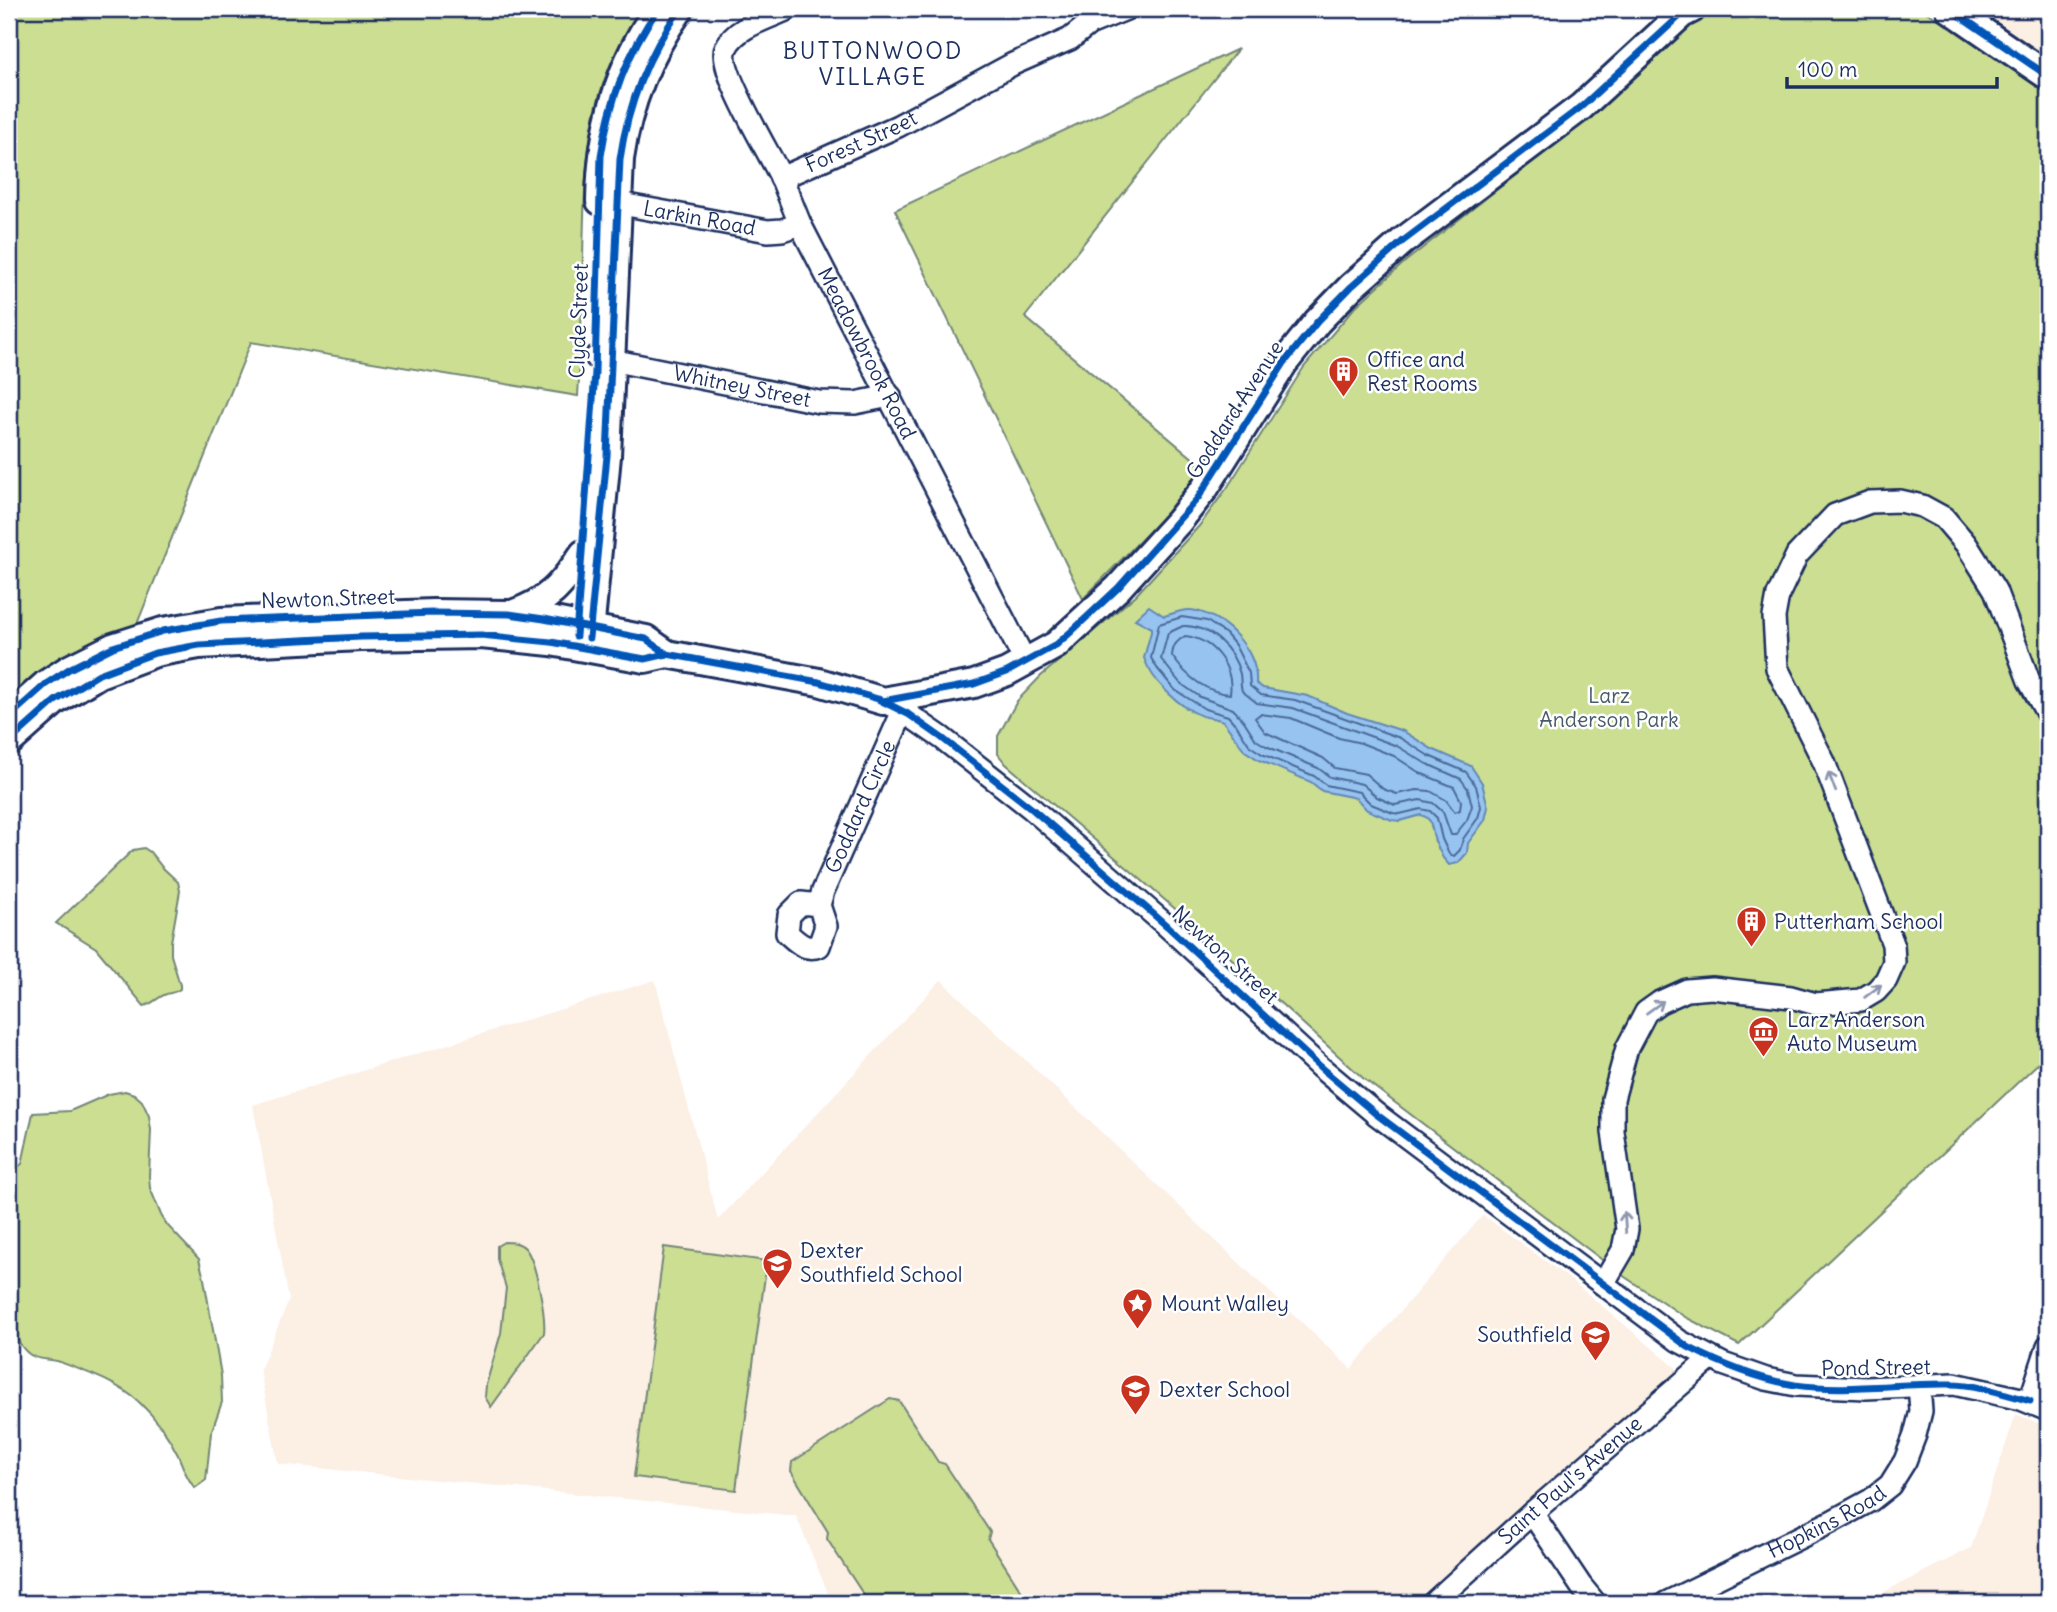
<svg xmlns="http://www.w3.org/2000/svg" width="2057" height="1612" viewBox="0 0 2057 1612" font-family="Delius,sans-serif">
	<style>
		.built { fill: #fcefe4 }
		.green { fill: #cbde92; stroke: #738678; stroke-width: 2 }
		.water { fill: #96c3f0; stroke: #6588b6; stroke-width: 2 }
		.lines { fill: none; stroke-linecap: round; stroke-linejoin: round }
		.shore { stroke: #4c6a98; stroke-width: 2 }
		.minor-casing { stroke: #1b2f5e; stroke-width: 26 }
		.major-casing { stroke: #1b2f5e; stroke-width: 32 }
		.minor { stroke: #fff; stroke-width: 21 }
		.major { stroke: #fff; stroke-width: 26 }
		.cycleway-casing { stroke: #fff; stroke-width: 11 }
		.cycleway { stroke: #0057b8; stroke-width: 7 }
		.oneway { stroke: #8d97ae }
		.labels { text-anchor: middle; stroke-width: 5; stroke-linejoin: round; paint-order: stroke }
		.street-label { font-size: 21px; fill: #1b2f5e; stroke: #fff }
		.poi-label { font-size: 21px; fill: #1b2f5e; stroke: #fff; text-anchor: start }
		.park-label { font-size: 21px; fill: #475b6b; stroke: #fff }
		.neighbourhood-label { font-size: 23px; letter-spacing: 2px; fill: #1b2f5e; stroke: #fff }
	</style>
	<rect width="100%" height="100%" fill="#fff"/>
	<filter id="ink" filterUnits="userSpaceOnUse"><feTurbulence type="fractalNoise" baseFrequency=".0143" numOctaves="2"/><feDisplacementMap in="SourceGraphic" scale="14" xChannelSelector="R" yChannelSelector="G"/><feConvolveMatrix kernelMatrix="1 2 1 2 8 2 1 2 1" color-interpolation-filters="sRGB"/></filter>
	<g filter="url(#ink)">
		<!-- built -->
		<g class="built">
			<polygon points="1972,9 2048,9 2048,62"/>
			<polygon points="655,980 718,1220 941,980 1351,1369 1483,1215 1571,1280 1681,1372 1412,1603 832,1603 796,1516 278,1464 260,1370 289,1300 253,1105"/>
			<polygon points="2016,1414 2048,1427 2048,1603 1862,1603 1971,1548"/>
		</g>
		<!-- green -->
		<g class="green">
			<path d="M 9,9 L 641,9 C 585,89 585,164 583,258 C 582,304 581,350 578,396 L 251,342 L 137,624 C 88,640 46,664 9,698 Z"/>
			<polygon points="1717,9 1921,9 1947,24 2048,94 2048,1054 1739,1345 1685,1317 1622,1275 1364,1079 1201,931 1006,764 998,754 998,736 1017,701 1041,676 1136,595 1199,526 1227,488 1304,367 1355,307 1406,261 1573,130 1684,30"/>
			<polygon points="1238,49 1025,317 1202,466 1170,510 1083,599 895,210"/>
			<path d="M 144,848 L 150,852 L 162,867 L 178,882 L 180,891 L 171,942 L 171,955 L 180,985 L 180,989 C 174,994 170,992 164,995 C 157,998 152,1004 144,1006 L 96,948 L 56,923 L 133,850 Z"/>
			<path d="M 125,1091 L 134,1094 L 142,1101 L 149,1116 L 151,1130 L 149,1176 L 150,1188 L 161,1215 L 167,1225 L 199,1259 L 204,1279 L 221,1375 L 222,1402 L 211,1433 L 206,1480 L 195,1488 C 186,1478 183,1467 178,1455 C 169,1437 155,1417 140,1403 C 119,1383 87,1372 60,1362 C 50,1358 38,1361 29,1354 C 18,1346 13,1329 9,1316 L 9,1170 L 14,1169 L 22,1164 L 33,1113 L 70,1111 L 109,1094 Z"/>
			<path d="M 504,1242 C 511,1242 519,1242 525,1248 C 536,1260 546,1316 544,1333 L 491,1407 L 485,1397 L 486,1385 L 501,1333 L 506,1288 L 497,1259 L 497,1246 Z"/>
			<polygon points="664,1247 767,1261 736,1490 634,1477"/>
			<polygon points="890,1399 899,1401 938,1462 945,1464 990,1532 988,1539 1027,1600 1026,1603 869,1603 827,1539 828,1532 791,1471 792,1462"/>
		</g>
		<!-- water -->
		<path class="water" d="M 1149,606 L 1164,616 C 1174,614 1181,609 1191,610 C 1223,614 1259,650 1256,683 L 1263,688 L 1308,696 L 1347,713 L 1403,731 L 1432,749 L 1471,766 L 1482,783 L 1488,807 L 1485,820 L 1468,843 L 1467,853 L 1458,863 L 1449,865 L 1443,858 L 1435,842 L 1430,821 L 1426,817 L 1421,815 L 1400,821 L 1392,820 L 1367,810 L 1356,798 L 1322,791 L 1311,782 L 1259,760 L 1245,751 L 1223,721 C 1216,718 1209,718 1202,716 C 1179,707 1152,681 1144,658 L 1152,628 L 1135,619 Z"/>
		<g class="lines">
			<!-- shore -->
			<g class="shore">
				<polygon points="1182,617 1207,621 1226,634 1235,645 1249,673 1250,686 1261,695 1295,700 1400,738 1429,756 1466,772 1476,786 1481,807 1478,818 1463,839 1460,850 1454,856 1449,854 1442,839 1437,818 1430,811 1421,809 1400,814 1393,813 1371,804 1359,792 1326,785 1314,776 1262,754 1250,746 1237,726 1228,716 1205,709 1175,690 1157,668 1151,658 1159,624"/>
				<path d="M 1183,626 C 1210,625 1234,649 1240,674 C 1241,680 1240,685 1242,691 L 1257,703 L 1293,708 L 1397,746 L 1425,763 L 1461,779 L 1468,789 L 1472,806 L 1467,820 L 1455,835 L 1451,835 L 1443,812 L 1433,803 L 1420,800 L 1395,805 L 1377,797 L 1362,784 L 1330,777 L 1318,768 L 1266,746 L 1256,740 L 1244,721 L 1233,709 L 1200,697 L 1180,683 L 1161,659 L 1168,633 Z"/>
				<path d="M 1185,636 C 1213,639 1234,667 1230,694 C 1205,692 1186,676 1172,656 C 1173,645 1176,642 1185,636 Z"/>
				<polygon points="1260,714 1291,718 1339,738 1361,743 1394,756 1420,773 1454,787 1461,801 1460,810 1455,812 1446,800 1430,791 1417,790 1397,794 1383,789 1366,774 1335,768 1323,758 1265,732 1255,718"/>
			</g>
			<defs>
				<g id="minor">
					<path id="s1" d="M 788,9 C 769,18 735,27 726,48 C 717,69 771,156 782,179 C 788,194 794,209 800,224 L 1026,663"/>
					<path id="s2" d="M 781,178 L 898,126 L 1013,64 L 1070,39 L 1089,24 L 1126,9"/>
					<path id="s3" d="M 605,201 L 768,231 L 782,230 L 800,224"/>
					<path id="s4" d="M 596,357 L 819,402 L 855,403 L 890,396"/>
					<polyline points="883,701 903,711 942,738 1031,808 1167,926 1320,1067 1376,1114 1679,1341 1723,1364 1766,1379 1796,1385 1866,1388 1954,1384 2021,1399 2048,1410"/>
					<path id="s5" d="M 819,905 L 801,903 L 789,915 L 787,933 C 797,942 805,951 819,946 L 826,926 L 819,905 L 823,891 L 903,711"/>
					<polyline points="1603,1284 1623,1250 1627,1229 1613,1132 1613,1099 1627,1048 1646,1012 1660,1002 1687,990 1712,988 1791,997 1816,1004 1861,1000 1876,991 1886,980 1894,962 1893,944 1824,762 1777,668 1774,617 1778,595 1797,555 1835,515 1870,502 1900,501 1922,506 1944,518 1966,544 1995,590 2029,681 2048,715"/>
					<polyline points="2030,1401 2048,1346"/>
					<polyline points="1532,1513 1581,1586 1595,1603"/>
					<path id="s6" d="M 1433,1603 L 1532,1513 L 1710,1359"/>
					<path id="s7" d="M 1666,1603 L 1831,1522 L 1871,1500 L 1890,1485 L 1905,1461 L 1915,1435 L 1921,1411 L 1919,1385"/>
				</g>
				<g id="major">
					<polyline points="1950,9 2048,76"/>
					<path d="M 600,201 C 601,131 617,67 658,9"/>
					<path d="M 512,614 C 549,601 561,586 583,554"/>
					<path d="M 589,643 L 607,456 L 620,159 C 628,103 648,54 680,9"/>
					<polyline points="9,717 46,684 69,669 113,647 163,631 221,621 433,613 509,614 544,619 646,639 667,654"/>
					<polyline points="9,742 55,701 99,674 155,653 199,645 361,637 481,635 551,642 645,659 667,654 819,682 883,701 974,684 1007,672 1056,645 1118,588 1179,521 1205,488 1284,363 1317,322 1351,287 1403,241 1581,107 1682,14 1692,9"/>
				</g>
			</defs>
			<!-- minor casing -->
			<use href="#minor" class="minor-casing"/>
			<!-- major casing -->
			<use href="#major" class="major-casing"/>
			<!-- minor -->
			<use href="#minor" class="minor"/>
			<!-- major -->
			<use href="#major" class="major"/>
			<defs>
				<g id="cycleway">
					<polyline points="1950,9 2048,76"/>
					<path d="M 576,636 L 595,372 L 601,156 C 609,103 627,53 658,9"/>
					<path d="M 589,638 L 607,456 L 620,159 C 628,103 648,54 680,9"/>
					<polyline points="883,701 974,684 1007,672 1056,645 1072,631 1118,588 1198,498 1284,363 1317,322 1351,287 1403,241 1581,107 1682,14 1692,9"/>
					<polyline points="9,717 46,684 69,669 113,647 163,631 221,621 433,613 509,614 544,619 646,639 667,654"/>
					<path d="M 9,742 L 55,701 L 99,674 L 155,653 L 199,645 L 361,637 L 481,635 L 551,642 L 645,659 L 667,654 L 819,682 L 878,699 L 908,714 L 942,738 L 1031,808 L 1167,926 L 1320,1067 L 1376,1114 L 1688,1347 C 1721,1364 1757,1379 1795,1385 C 1847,1392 1899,1383 1951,1384 C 1976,1384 2005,1394 2030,1401"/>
				</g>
			</defs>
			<!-- cycleway casing -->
			<use href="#cycleway" class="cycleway-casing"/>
			<!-- cycleway -->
			<use href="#cycleway" class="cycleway"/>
		</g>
		<!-- one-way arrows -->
		<defs><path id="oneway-shaft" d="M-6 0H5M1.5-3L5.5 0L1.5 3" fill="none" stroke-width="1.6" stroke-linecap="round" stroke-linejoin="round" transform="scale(1.75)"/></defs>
		<g class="oneway">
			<use href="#oneway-shaft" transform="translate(1832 782) rotate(-111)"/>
			<use href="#oneway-shaft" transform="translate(1873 991) rotate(-37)"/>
			<use href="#oneway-shaft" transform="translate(1655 1007) rotate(-36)"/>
			<use href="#oneway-shaft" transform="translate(1625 1222) rotate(-94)"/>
		</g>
	</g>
	<!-- icons -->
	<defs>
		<symbol id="building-pin" viewBox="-11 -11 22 30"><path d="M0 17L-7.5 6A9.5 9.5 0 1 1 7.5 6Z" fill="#c8321e" stroke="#fff"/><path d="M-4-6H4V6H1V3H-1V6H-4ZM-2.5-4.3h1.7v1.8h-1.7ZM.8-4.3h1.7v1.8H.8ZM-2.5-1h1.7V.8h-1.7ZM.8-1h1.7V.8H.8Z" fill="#fff"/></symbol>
		<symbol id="museum-pin" viewBox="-11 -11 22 30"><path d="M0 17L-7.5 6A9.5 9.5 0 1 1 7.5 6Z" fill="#c8321e" stroke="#fff"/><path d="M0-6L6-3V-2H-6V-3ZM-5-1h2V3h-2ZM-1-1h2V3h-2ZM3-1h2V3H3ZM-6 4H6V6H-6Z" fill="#fff"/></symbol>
		<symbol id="school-pin" viewBox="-11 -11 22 30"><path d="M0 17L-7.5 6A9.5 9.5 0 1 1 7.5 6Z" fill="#c8321e" stroke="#fff"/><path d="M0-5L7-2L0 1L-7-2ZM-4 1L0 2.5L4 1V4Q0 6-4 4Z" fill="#fff"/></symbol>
		<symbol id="sight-pin" viewBox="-11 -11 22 30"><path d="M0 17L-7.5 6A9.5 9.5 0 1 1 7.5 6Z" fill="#c8321e" stroke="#fff"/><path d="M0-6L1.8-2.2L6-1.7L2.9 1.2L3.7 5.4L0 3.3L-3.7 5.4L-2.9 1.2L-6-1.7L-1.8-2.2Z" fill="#fff"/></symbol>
	</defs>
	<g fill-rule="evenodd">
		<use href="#building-pin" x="1326" y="354" width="35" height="47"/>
		<use href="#building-pin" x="1734" y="904" width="35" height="47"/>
		<use href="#museum-pin" x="1746" y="1014" width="35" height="47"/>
		<use href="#school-pin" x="760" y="1246" width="35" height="47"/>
		<use href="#sight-pin" x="1120" y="1286" width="35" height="47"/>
		<use href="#school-pin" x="1578" y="1318" width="35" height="47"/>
		<use href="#school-pin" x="1118" y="1372" width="35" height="47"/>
	</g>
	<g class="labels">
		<!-- street labels -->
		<g class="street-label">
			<text dy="7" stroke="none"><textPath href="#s2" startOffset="88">Forest Street</textPath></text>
			<text dy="7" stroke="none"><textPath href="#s3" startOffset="96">Larkin Road</textPath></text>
			<text transform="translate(579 321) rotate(-88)" y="7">Clyde Street</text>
			<text dy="7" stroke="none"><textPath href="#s1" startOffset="413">Meadowbrook Road</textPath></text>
			<text dy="7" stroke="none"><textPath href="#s4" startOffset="149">Whitney Street</textPath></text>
			<text transform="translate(1235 410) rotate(-57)" y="7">Goddard Avenue</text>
			<text transform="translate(328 599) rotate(-2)" y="7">Newton Street</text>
			<text dy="7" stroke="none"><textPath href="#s5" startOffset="240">Goddard Circle</textPath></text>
			<text transform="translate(1225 955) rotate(42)" y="7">Newton Street</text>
			<text transform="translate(1876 1368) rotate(-1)" y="7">Pond Street</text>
			<text dy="7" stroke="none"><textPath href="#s6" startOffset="184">Saint Paul's Avenue</textPath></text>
			<text dy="7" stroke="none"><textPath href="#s7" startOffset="180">Hopkins Road</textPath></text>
		</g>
		<!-- poi labels -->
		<g class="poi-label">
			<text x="1367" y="367">Office and<tspan x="1367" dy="24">Rest Rooms</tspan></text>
			<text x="1774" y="929">Putterham School</text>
			<text x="1787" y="1027">Larz Anderson<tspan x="1787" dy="24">Auto Museum</tspan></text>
			<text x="800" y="1258">Dexter<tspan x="800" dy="24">Southfield School</tspan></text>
			<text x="1161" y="1311">Mount Walley</text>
			<text x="1572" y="1342" text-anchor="end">Southfield</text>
			<text x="1159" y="1397">Dexter School</text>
		</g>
		<!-- park labels -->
		<g class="park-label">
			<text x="1609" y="703">Larz<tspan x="1609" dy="24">Anderson Park</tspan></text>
		</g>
		<!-- neighbourhood labels -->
		<g class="neighbourhood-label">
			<text x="873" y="59">BUTTONWOOD<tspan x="873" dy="26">VILLAGE</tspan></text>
		</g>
	</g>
	<!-- margin -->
	<rect width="2057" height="1612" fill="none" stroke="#fff" stroke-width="35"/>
	<rect x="18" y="18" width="2022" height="1577" fill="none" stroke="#1b2f5e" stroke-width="2.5" filter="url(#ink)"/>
	<!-- scale -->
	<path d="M1787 77v10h210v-10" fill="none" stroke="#1b2f5e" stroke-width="3.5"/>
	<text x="1798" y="77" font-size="21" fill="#1b2f5e" stroke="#ffffff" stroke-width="5" paint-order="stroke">100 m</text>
</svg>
